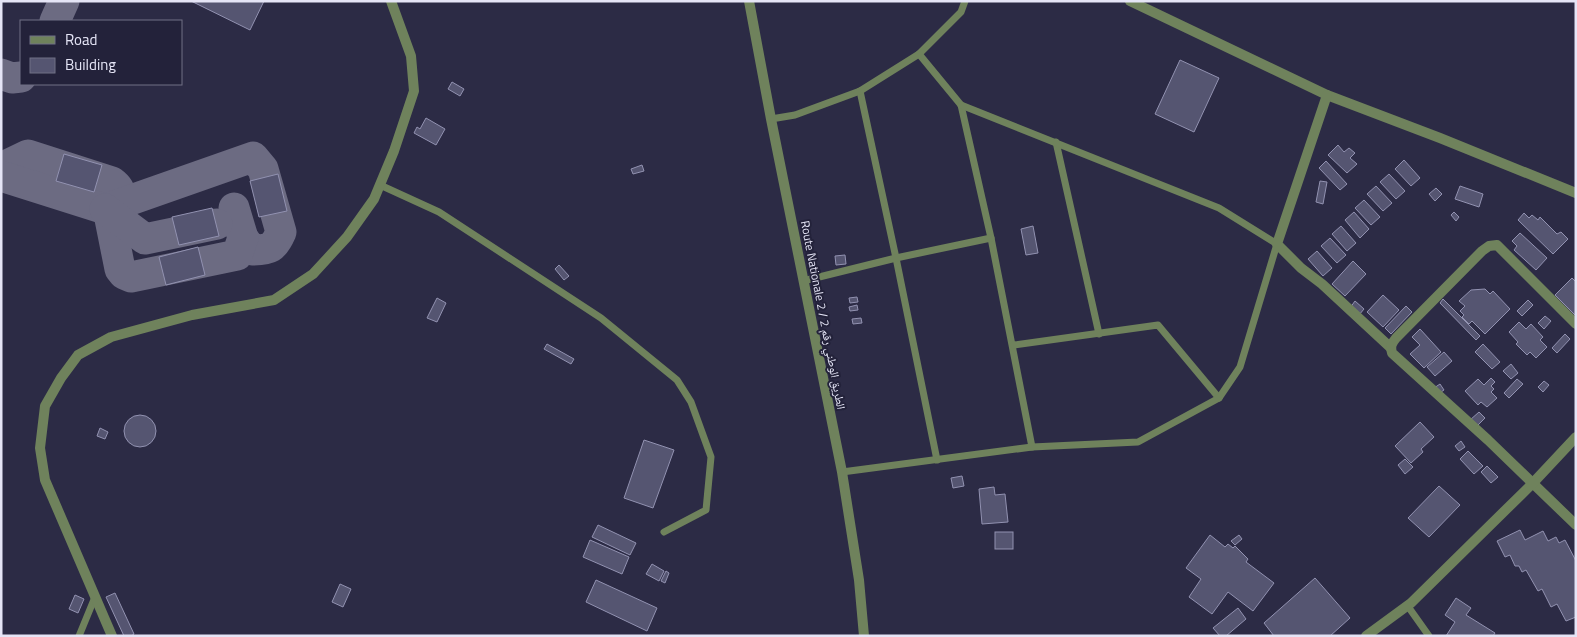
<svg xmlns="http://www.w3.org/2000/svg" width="1577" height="637" viewBox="0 0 1577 637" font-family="'Titillium Web','Noto Naskh Arabic',sans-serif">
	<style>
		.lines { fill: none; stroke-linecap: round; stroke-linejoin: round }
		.taxiway { stroke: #6c6b82; stroke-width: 31 }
		.building { fill: #555571; stroke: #9292b1 }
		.service { stroke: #6f825c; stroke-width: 7 }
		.minor { stroke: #6f825c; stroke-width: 10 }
		.labels { text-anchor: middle; stroke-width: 4; stroke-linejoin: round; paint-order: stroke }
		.street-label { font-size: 12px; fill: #e5e5f6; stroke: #23223a }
	</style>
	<rect width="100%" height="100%" fill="#2c2b45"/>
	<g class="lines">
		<!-- taxiway -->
		<g class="taxiway">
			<polyline points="55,21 64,1"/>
			<polyline points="1,74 12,78 21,77"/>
			<path d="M 1,168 L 28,155 L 112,182 C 123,190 122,199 113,207"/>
			<path d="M 1,176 L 105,209 L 253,157 L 263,169 L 281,232 C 274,248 270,250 252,250 L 243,238"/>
			<polyline points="105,209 109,214 120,269 124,274 131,277 237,255 243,238 234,208"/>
			<polyline points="105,209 145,239 217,224"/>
		</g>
	</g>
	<!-- building -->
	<g class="building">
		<polygon points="191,1 264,1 250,30"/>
		<polygon points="1180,60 1219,78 1194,132 1155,114"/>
		<polygon points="452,82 464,89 460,96 448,89"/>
		<polygon points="426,118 445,129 436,145 414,133 417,127 420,129"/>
		<polygon points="1338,145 1344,152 1349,148 1355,153 1350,158 1357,164 1347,173 1328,155"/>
		<polygon points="64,154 102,165 94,192 56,181"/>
		<polygon points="1404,160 1420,178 1411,186 1395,169"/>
		<polygon points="1326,161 1347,184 1340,190 1319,168"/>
		<polygon points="642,165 644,171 633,174 631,169"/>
		<polygon points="278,174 287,211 259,217 250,181"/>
		<polygon points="1389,174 1405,191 1396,199 1380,182"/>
		<polygon points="1320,181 1327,182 1323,204 1316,202"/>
		<polygon points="1376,186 1392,203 1383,211 1367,194"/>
		<polygon points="1460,186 1483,194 1479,207 1455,199"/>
		<polygon points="1436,188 1442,194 1435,201 1429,194"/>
		<polygon points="1364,200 1380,217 1371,225 1355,208"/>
		<polygon points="212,208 219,236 179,245 172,217"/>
		<polygon points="1354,212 1369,229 1360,238 1345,220"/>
		<polygon points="1454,212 1459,217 1456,221 1451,215"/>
		<polygon points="1524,213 1529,218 1532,215 1538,220 1540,217 1557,234 1561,232 1568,239 1553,254 1518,220"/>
		<polygon points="1033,226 1038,253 1026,255 1021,229"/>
		<polygon points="1341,226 1356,243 1347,251 1332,234"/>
		<polygon points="1520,233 1547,258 1536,270 1514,250 1517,246 1512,241"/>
		<polygon points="1330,238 1346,255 1337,263 1321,246"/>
		<polygon points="198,247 205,275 166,285 159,257"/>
		<polygon points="1317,251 1332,268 1323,276 1308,259"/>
		<polygon points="845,255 846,264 836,265 835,256"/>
		<polygon points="1353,261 1366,274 1345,296 1332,284"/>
		<polygon points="559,265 569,276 564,280 555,269"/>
		<polygon points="1572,278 1576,282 1576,316 1555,295"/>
		<polygon points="1485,289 1490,294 1493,291 1510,309 1485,334 1472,321 1469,324 1462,317 1464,315 1460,311 1465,306 1459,301 1471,290"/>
		<polygon points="1383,295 1399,310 1383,327 1367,312"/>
		<polygon points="857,297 858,302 850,303 849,298"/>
		<polygon points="437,298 446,303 437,322 427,318"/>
		<polygon points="1443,299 1480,336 1476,340 1440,303"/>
		<polygon points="1528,300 1533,305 1522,316 1517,311"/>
		<polygon points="1355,301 1364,309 1359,315 1350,308"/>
		<polygon points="857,305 858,310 850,311 849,307"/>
		<polygon points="1406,306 1412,312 1391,334 1385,328"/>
		<polygon points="1545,316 1551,321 1544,329 1538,323"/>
		<polygon points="861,318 862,323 853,324 852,319"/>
		<polygon points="1519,322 1526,329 1531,324 1543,337 1540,340 1547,347 1536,358 1530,352 1527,355 1516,344 1518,342 1509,332"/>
		<polygon points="1420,329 1441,352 1424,368 1410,354 1420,345 1412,337"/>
		<polygon points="1565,334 1570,339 1557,353 1552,348"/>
		<polygon points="547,344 574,359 571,364 544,349"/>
		<polygon points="1483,344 1500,362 1492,369 1475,352"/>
		<polygon points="1444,352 1452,361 1435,376 1427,367"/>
		<polygon points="1511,364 1518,373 1511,379 1503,371"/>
		<polygon points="1491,378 1495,382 1491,386 1494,389 1491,392 1497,398 1487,407 1481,402 1478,405 1465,391 1478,379 1484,385"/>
		<polygon points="1517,379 1523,384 1509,398 1504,393"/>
		<polygon points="1544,381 1549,385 1543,392 1538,387"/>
		<polygon points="1440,384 1444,390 1438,394 1434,388"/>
		<polygon points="1479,412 1485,418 1477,426 1470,420"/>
		<circle cx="140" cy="431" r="16"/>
		<polygon points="1420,422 1434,437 1421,449 1423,452 1411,463 1395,446"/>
		<polygon points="100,428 108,432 105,439 97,436"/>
		<polygon points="644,440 674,450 653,508 624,498"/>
		<polygon points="1461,441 1465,447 1459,451 1455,446"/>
		<polygon points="1468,451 1483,466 1474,474 1460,459"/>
		<polygon points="1405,459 1413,467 1405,474 1398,465"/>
		<polygon points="1487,466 1498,477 1491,483 1481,472"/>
		<polygon points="962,476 964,486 953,488 951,478"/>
		<polygon points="1439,486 1460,505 1429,537 1408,518"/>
		<polygon points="994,487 995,495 1005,494 1008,522 982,524 979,489"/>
		<polygon points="598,525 636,543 630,555 592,537"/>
		<polygon points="1520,530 1525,540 1543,531 1548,541 1556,537 1559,543 1565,540 1576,561 1576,617 1566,621 1557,604 1551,607 1542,589 1538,591 1526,570 1522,572 1519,566 1515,566 1510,555 1505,557 1497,541"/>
		<rect x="995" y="532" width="18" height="17"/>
		<polygon points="1210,535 1225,547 1228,544 1233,548 1235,546 1248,559 1246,562 1274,583 1253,611 1228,592 1212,614 1189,597 1201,579 1186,568"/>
		<polygon points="1239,535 1242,539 1235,545 1231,541"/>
		<polygon points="590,540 629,557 622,574 583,557"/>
		<polygon points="652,564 664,571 659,581 646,574"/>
		<polygon points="666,571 669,573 665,583 661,581"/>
		<polygon points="1315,578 1350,618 1330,636 1274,636 1264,623"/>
		<polygon points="596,580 657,608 647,631 586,602"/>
		<polygon points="340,584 351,589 343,607 332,602"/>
		<polygon points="115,593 134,634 131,636 124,636 106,597"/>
		<polygon points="75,595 84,599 78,613 69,609"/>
		<polygon points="1456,598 1471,608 1466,615 1495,633 1493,636 1446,636 1455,622 1445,615"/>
		<polygon points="1238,608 1246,619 1226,636 1220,636 1213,628"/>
	</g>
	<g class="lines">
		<!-- service -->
		<g class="service">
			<polyline points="919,54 961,105 991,238 1032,447"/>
			<polyline points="860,91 896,258 937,460"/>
			<polyline points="771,119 795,115 860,91 919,54 961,12 965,1"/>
			<polyline points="1056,142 1099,334"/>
			<polyline points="380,185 439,212 601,318 677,380 691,402 711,457 706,510 664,532"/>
			<polyline points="803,281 896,258 991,238"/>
			<polyline points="1014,345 1158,325 1219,398"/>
			<polyline points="842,472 1032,447 1138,442 1219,398 1240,367 1277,244 1219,208 961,105"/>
			<polyline points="1407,605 1429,636"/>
			<polyline points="79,636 95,597"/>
		</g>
		<!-- minor -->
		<g class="minor">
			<polyline points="749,1 771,119 842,472 859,580 864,636"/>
			<polyline points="1130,1 1327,95 1440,138 1576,193"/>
			<polyline points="1327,95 1277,244 1301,268 1322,284 1391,348"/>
			<path d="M 1576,324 L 1497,245 L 1489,246 L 1482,251 L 1396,338 C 1392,343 1390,346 1392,353 L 1488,440 L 1576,525"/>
			<polyline points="112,636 45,480 40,448 45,406 61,378 78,355 111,337 192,315 274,300 313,274 347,237 374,199 394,151 414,91 411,56 391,1"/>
			<polyline points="1366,636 1411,603 1532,484 1576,437"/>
		</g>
	</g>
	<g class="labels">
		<!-- street labels -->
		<g class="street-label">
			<text transform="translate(823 315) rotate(79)" y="4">Route Nationale 2 / الطريق الوطني رقم 2</text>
		</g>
	</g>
	<!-- border -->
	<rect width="1577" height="637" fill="none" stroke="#e5e5f6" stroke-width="5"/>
	<!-- legend -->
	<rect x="20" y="20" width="162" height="65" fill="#23223a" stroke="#717085"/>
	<rect x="30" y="36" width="25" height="8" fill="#6f825c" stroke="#717085"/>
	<text x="65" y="45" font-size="15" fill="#e5e5f6">Road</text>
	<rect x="30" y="58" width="25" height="15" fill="#555571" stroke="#717085"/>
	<text x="65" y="70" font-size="15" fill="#e5e5f6">Building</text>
</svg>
